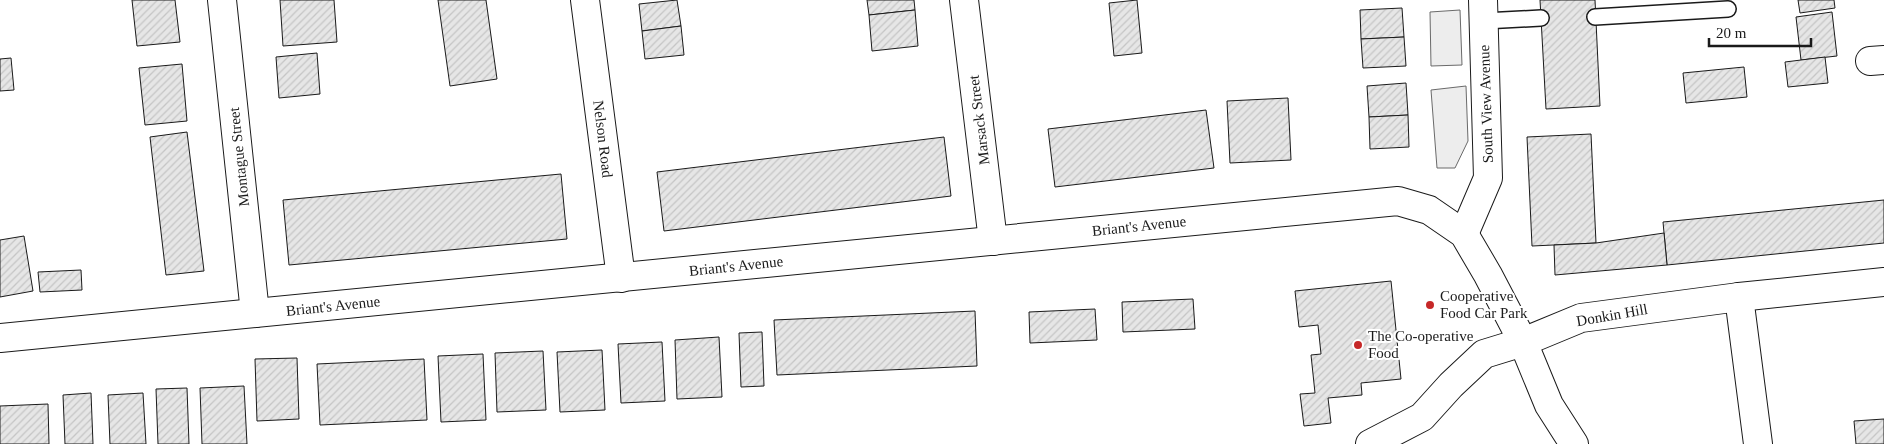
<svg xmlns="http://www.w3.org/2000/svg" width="1884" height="444" viewBox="0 0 1884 444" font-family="Georgia,serif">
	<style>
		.green { fill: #ededed; stroke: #6a6a6a }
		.building { fill: url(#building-hatch); stroke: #1a1a1a }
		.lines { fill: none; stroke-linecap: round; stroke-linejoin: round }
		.service-casing { stroke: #1a1a1a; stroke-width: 18 }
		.minor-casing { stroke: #1a1a1a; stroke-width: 30 }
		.secondary-casing { stroke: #1a1a1a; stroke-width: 30 }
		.service { stroke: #fff; stroke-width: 15 }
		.minor { stroke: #fff; stroke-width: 28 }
		.secondary { stroke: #fff; stroke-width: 28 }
		.poi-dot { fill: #c62828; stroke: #fff; stroke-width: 2 }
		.labels { text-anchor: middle; stroke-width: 4; stroke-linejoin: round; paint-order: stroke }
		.street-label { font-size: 15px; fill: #1a1a1a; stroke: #fff }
		.poi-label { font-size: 15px; fill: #1a1a1a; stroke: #fff; text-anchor: start }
	</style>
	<defs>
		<pattern id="building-hatch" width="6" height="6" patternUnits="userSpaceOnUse" patternTransform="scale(1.25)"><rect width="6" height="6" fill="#e6e6e6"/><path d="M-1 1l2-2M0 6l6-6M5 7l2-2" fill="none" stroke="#c5c5c5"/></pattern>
	</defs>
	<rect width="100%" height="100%" fill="#fff"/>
	<!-- green -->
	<g class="green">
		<polygon points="1460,10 1462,65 1431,66 1430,12"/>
		<polygon points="1466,86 1468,141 1455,168 1437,168 1431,90"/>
	</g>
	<!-- building -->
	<g class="building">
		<polygon points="132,0 175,0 180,42 137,46"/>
		<polygon points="280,0 334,0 337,42 283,46"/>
		<polygon points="438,0 486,0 497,79 450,86"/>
		<polygon points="677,0 681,26 642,31 639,4"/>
		<polygon points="867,0 914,0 915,10 869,15"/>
		<polygon points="1137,0 1142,53 1114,56 1109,3"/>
		<polygon points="1540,0 1595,0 1600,106 1546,109"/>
		<polygon points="1798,0 1834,0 1835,8 1800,13"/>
		<polygon points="1402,8 1404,37 1361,39 1360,10"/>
		<polygon points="915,10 918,46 872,51 869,15"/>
		<polygon points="1832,12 1837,56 1801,60 1796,17"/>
		<polygon points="681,26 684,55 645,59 642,31"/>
		<polygon points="1404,37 1406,66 1363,68 1361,39"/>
		<polygon points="317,53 320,94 279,98 276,57"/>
		<polygon points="1825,57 1828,83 1788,87 1785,62"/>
		<polygon points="11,58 14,90 0,91 0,59"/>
		<polygon points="182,64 187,121 145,125 139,68"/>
		<polygon points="1744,67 1747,97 1686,103 1683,73"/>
		<polygon points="1406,83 1408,115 1369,117 1367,86"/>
		<polygon points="1288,98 1291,160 1230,163 1227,101"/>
		<polygon points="1206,110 1214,168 1055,187 1048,129"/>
		<polygon points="1408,115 1409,147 1370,149 1369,117"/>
		<polygon points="187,132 204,271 166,275 150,137"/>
		<polygon points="1591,134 1596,243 1532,246 1527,137"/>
		<polygon points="944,137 951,196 664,231 657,172"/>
		<polygon points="561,174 567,239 289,265 283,200"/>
		<polygon points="1884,200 1884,243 1667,265 1663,222"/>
		<polygon points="1664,233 1667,265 1555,275 1554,245 1596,243"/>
		<polygon points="24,236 33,291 0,297 0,240"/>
		<polygon points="81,270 82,290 40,292 38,272"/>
		<polygon points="1391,281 1401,379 1361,383 1362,395 1328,398 1331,423 1304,426 1300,394 1315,393 1311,355 1321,354 1318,325 1299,327 1295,291"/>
		<polygon points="1193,299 1195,329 1123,332 1122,302"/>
		<polygon points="1095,309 1097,340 1030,343 1029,312"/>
		<polygon points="975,311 977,366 777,375 774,320"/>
		<polygon points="762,332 764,386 741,387 739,333"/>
		<polygon points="719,337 722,397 677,399 675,340"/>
		<polygon points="662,342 665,401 621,403 618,344"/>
		<polygon points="602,350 605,410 560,412 557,352"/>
		<polygon points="543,351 546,410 497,412 495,353"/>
		<polygon points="483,354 486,420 441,422 438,356"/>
		<polygon points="297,358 299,419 257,421 255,359"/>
		<polygon points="424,359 427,420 320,425 317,364"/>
		<polygon points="244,386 247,444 202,444 200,388"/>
		<polygon points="187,388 189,444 158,444 156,389"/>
		<polygon points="91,393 93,444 65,444 63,395"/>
		<polygon points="143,393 146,444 110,444 108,395"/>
		<polygon points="48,404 49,444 0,444 0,406"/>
		<polygon points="1884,419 1884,444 1856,444 1854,421"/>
	</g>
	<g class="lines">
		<defs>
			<g id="service">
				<polyline points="1595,17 1728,9"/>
				<polyline points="1484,21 1541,18"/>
			</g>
			<g id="minor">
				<polyline points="222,0 255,313"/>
				<polyline points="585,0 621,278"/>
				<polyline points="964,0 993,241"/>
				<polyline points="1870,61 1884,60"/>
				<polyline points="1464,234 1488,178 1483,0"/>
				<polyline points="1739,297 1758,444"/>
				<polyline points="1370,444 1422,417 1451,385 1484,354 1523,342 1581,318 1739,297 1884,282"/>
			</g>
			<polyline id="secondary" points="0,338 1398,201 1429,210 1464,234 1488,275 1523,342 1549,405 1574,444"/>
		</defs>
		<!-- service casing -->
		<use href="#service" class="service-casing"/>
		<!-- minor casing -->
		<use href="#minor" class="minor-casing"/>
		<!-- secondary casing -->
		<use href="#secondary" class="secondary-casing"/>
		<!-- service -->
		<use href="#service" class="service"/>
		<!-- minor -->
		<use href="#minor" class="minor"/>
		<!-- secondary -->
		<use href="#secondary" class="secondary"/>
	</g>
	<!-- markers -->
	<g class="poi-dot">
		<circle cx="1430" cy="305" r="5"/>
		<circle cx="1358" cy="345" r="5"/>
	</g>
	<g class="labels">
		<!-- street labels -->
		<g class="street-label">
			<text transform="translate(1486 104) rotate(-92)" y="5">South View Avenue</text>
			<text transform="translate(979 120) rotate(-97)" y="5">Marsack Street</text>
			<text transform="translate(603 139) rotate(83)" y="5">Nelson Road</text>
			<text transform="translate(239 157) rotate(-96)" y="5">Montague Street</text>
			<text transform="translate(1139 226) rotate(-6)" y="5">Briant's Avenue</text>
			<text transform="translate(736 266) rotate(-6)" y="5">Briant's Avenue</text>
			<text transform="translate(333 306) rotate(-6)" y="5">Briant's Avenue</text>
			<text transform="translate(1612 315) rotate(-10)" y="5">Donkin Hill</text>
		</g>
		<!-- poi labels -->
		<g class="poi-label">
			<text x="1440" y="301">Cooperative<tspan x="1440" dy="17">Food Car Park</tspan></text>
			<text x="1368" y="341">The Co-operative<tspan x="1368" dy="17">Food</tspan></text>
		</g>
	</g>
	<!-- scale -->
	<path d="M1709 38v8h102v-8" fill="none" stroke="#1a1a1a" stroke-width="2.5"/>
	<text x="1716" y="38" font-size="15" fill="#1a1a1a" stroke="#ffffff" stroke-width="4" paint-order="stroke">20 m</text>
</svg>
